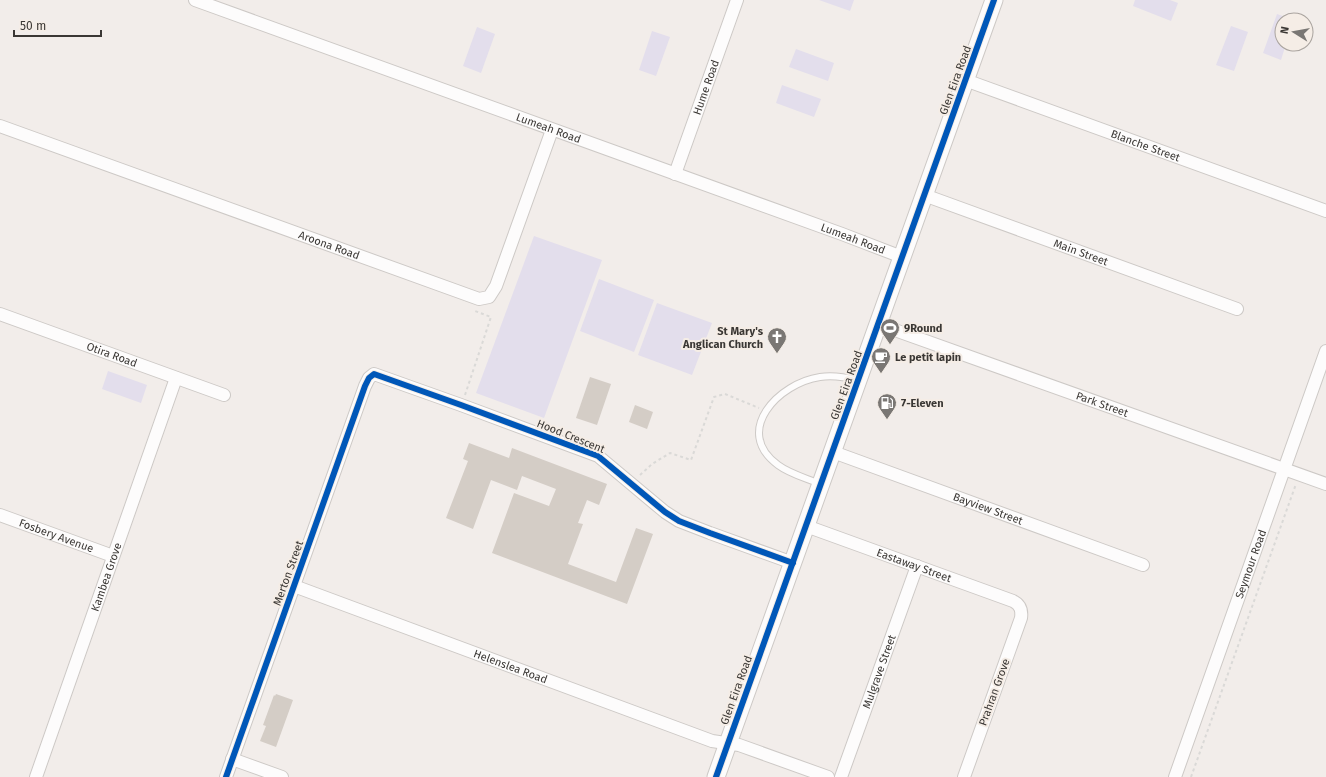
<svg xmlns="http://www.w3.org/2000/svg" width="1326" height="777" viewBox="0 0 1326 777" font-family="'Fira Sans',sans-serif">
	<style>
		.green { fill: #e3deec }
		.building { fill: #d4cdc6 }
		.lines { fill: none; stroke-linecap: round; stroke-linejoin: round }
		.service-casing { stroke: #cdc9c6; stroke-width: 8 }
		.minor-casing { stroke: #cdc9c6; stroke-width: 14 }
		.secondary-casing { stroke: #cdc9c6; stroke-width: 19 }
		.path { stroke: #dad9d7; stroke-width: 2; stroke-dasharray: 3 3; stroke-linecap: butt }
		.service { stroke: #fdfcfc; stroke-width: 6 }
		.minor { stroke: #fdfcfc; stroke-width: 12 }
		.secondary { stroke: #fdfcfc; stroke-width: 17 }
		.cycleway-casing { stroke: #f5ede6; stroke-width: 8 }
		.cycleway { stroke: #0057b8; stroke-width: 6 }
		.labels { text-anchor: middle; stroke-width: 4; stroke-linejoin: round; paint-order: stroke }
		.street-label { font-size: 11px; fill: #3a3734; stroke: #f5ede6 }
		.poi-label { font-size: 11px; font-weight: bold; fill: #3a3734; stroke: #f5ede6; text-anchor: start }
	</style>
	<rect width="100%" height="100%" fill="#f2edea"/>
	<!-- green -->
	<g class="green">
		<polygon points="819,0 854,0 850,11"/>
		<polygon points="1135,0 1170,0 1178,3 1171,21 1133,6"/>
		<polygon points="1277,14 1294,20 1282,20 1282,44 1286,44 1281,60 1263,53"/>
		<polygon points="1231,26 1248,32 1234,71 1216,65"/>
		<polygon points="477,27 495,34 481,73 463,66"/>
		<polygon points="652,31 670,37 656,76 639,70"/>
		<polygon points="796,49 834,63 828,81 789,67"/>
		<polygon points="782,85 821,99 814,117 776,103"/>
		<polygon points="534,236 602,260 544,418 476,393"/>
		<polygon points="599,279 654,300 634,352 580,331"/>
		<polygon points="657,303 712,323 692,375 638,355"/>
		<polygon points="108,371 147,385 141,403 102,389"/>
	</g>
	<!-- building -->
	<g class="building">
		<polygon points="590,377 611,384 597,425 576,418"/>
		<polygon points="635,405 653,412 647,429 629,422"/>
		<polygon points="469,443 509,458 512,448 607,484 599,505 587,500 578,523 583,524 568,564 616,582 636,528 653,534 627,604 492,553 514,493 549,506 556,489 522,476 517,490 491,480 473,529 446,518 468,461 463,459"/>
		<polygon points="276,694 293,700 276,747 260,741 266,726 263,725 274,695 275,696"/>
	</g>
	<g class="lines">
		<defs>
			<path id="service" d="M 820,484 C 806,478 790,474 778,465 C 732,431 779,383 820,377 C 832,375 845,377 857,380"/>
			<g id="minor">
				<path id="s1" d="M 195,0 L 842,234 L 902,257"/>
				<path id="s2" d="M 965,80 L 1326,211"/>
				<path id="s3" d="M 0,126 L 479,299 L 489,297 L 496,286 L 552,130"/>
				<path id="s4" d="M 675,174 L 737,0"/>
				<path id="s5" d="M 924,195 L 1237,309"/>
				<path id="s6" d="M 0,314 L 224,395"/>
				<path id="s7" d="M 878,324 L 1326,484"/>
				<path id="s8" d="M 833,452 L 1143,565"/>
				<path id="s9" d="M 0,515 L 113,556"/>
				<path id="s10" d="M 806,526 L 1013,601 C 1021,605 1022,611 1021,618 L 964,777"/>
				<path id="s11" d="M 294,586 L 712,741 L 739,745 L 828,777"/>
				<polyline points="232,759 282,777"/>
				<path id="s12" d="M 36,777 L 176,378"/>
				<polyline points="226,777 365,386 369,378 374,374 461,405 598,456 665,512 679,521 710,533 793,563"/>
				<path id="s13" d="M 841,777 L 917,566"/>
				<path id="s14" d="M 1175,777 L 1326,351"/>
			</g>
			<polyline id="secondary" points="716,777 994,0"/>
		</defs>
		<!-- service casing -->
		<use href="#service" class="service-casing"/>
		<!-- minor casing -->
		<use href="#minor" class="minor-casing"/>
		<!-- secondary casing -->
		<use href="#secondary" class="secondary-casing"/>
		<!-- path -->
		<g class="path">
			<polyline points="465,395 491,317 475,311"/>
			<polyline points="640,475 652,464 670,453 691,460 714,397 725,394 759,408"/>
			<polyline points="1191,777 1296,484"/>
		</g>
		<!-- service -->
		<use href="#service" class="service"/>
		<!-- minor -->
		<use href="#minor" class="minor"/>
		<!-- secondary -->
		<use href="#secondary" class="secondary"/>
		<defs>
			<g id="cycleway">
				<polyline points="226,777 365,386 369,378 374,374 461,405 598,456 665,512 679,521 710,533 793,563"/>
				<polyline points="716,777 994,0"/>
			</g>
		</defs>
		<!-- cycleway casing -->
		<use href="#cycleway" class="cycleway-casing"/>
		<!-- cycleway -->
		<use href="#cycleway" class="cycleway"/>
	</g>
	<!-- icons -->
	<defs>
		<symbol id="stadium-pin" viewBox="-11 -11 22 30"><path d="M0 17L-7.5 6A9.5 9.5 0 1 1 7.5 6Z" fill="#7a7774" stroke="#f5ede6"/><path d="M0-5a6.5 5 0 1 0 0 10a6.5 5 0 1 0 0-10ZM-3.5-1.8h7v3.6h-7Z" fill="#fff"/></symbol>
		<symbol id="church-pin" viewBox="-11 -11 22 30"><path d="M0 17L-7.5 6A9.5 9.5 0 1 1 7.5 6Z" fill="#7a7774" stroke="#f5ede6"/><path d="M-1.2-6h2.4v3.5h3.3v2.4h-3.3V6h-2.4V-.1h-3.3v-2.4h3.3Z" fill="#fff"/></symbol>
		<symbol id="cafe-pin" viewBox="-11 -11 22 30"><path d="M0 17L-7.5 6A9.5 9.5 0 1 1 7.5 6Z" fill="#7a7774" stroke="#f5ede6"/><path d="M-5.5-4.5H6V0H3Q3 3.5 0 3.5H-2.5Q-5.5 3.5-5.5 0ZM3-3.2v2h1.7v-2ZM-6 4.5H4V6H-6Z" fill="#fff"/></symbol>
		<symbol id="fuel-pin" viewBox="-11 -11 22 30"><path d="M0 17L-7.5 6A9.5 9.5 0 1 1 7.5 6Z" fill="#7a7774" stroke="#f5ede6"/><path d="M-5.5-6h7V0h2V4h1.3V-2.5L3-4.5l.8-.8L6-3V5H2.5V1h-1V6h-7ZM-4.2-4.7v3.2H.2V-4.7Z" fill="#fff"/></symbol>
	</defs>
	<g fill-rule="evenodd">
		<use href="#stadium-pin" x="879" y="317" width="22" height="30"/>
		<use href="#church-pin" x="766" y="326" width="22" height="30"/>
		<use href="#cafe-pin" x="870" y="346" width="22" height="30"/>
		<use href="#fuel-pin" x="876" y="392" width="22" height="30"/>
	</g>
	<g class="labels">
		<!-- street labels -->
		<g class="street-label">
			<text transform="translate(955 80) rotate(-70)" y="4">Glen Eira Road</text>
			<text dy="4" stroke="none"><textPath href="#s4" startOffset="92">Hume Road</textPath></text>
			<text dy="4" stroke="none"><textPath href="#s1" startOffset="376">Lumeah Road</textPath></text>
			<text dy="4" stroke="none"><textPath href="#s2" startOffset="192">Blanche Street</textPath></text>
			<text dy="4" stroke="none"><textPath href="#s1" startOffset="700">Lumeah Road</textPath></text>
			<text dy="4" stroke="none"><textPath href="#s3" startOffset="350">Aroona Road</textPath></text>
			<text dy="4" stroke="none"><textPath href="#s5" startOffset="167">Main Street</textPath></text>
			<text dy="4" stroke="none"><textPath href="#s6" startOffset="119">Otira Road</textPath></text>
			<text transform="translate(846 385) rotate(-70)" y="4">Glen Eira Road</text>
			<text dy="4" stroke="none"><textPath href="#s7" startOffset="238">Park Street</textPath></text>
			<text transform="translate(571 436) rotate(22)" y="4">Hood Crescent</text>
			<text dy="4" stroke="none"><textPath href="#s8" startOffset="165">Bayview Street</textPath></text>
			<text dy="4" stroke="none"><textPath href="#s9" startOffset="60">Fosbery Avenue</textPath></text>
			<text dy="4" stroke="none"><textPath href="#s14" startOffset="226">Seymour Road</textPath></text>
			<text dy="4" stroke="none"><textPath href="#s10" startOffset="115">Eastaway Street</textPath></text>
			<text transform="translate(288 573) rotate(-70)" y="4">Merton Street</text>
			<text dy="4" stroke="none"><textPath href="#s12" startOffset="212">Kambea Grove</textPath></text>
			<text dy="4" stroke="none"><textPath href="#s11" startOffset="231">Helenslea Road</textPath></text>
			<text dy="4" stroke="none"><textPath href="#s13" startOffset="112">Mulgrave Street</textPath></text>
			<text transform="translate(736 690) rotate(-70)" y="4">Glen Eira Road</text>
			<text transform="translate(994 692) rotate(-70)" y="4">Prahran Grove</text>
		</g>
		<!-- poi labels -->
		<g class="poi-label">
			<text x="904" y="332">9Round</text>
			<text x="763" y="335" text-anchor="end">St Mary's<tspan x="763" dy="13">Anglican Church</tspan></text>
			<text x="895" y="361">Le petit lapin</text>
			<text x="901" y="407">7-Eleven</text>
		</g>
	</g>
	<!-- north arrow -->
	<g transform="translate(1294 32) rotate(281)"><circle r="19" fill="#f5ede6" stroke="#aaa49f"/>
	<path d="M0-3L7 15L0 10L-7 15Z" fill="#7a7774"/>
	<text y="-6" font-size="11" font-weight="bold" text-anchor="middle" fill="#3a3734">N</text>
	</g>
	<!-- scale -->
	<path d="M14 30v6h87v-6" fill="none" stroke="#3a3734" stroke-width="2"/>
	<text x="20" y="30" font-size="12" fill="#3a3734" stroke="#f5ede6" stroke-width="3" paint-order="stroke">50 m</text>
</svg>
